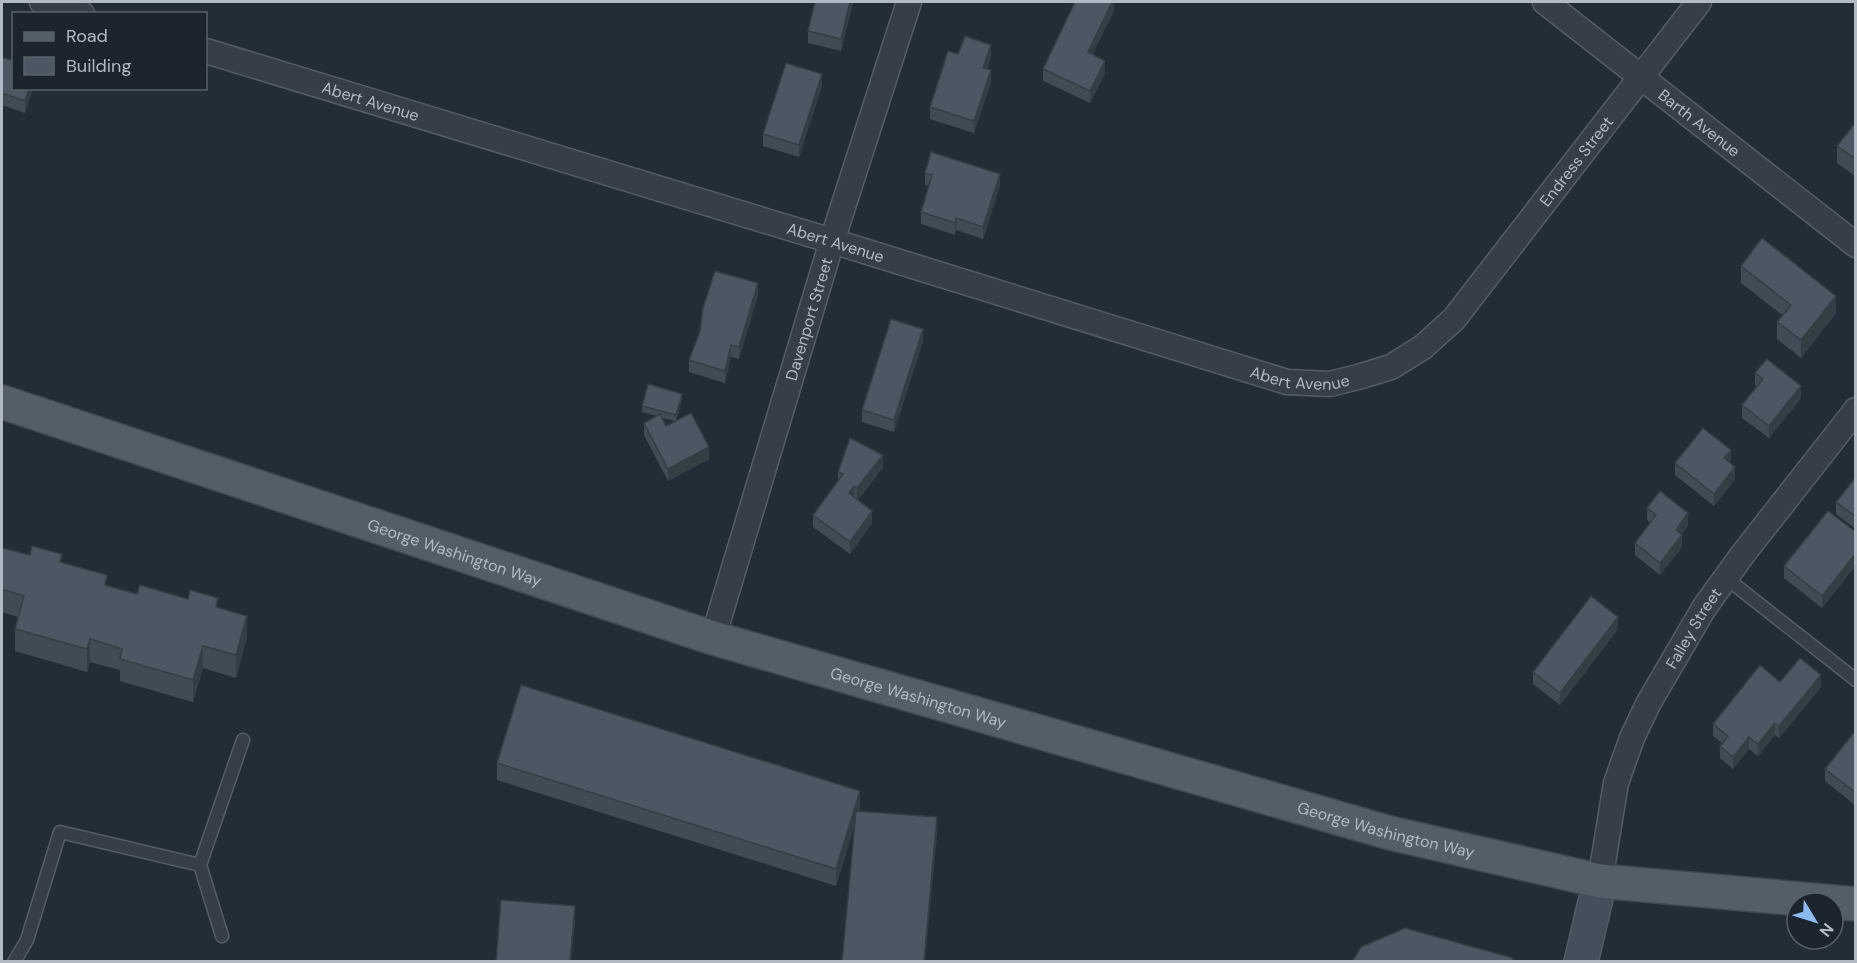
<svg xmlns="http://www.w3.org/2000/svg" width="1857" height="963" viewBox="0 0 1857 963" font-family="'DM Sans',sans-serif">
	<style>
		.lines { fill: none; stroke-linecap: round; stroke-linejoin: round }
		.lane-casing { stroke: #545d66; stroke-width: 15 }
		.street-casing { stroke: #545d66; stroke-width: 27 }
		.secondary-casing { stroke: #545d66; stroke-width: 36 }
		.primary-casing { stroke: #404851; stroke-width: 36 }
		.lane { stroke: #363f48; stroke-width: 12 }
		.street { stroke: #363f48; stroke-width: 24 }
		.secondary { stroke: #454f5b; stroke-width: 33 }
		.primary { stroke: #545e68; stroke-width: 33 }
		.wall { fill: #404c55; fill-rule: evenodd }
		.shaded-wall { fill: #343e45 }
		.building { fill: #4b5863; stroke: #343e45; stroke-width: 1.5 }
		.labels { text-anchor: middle; stroke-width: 6; stroke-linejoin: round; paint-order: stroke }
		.street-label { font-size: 16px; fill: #b1bac4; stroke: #1c242d }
	</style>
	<rect width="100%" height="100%" fill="#232d37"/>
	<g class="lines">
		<defs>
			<g id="lane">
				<polyline points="1726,578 1856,680"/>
				<polyline points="222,936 200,865 243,740"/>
				<polyline points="14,962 27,940 60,832 200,865"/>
			</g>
			<g id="street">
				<polyline points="42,2 82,14"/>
				<path id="s1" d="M 1545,2 L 1856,245"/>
				<path id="s2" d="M 206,51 L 832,241 L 1287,382 L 1330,384 L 1358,377 L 1391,367 L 1423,347 L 1454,319 L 1699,2"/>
				<path id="s3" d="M 713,638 L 832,241 L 909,2"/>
				<path id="s4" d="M 1600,881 L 1616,783 L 1632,738 L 1648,704 L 1704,608 L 1743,554 L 1856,410"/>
			</g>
			<polyline id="secondary" points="1581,962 1600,881"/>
			<g id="primary">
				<path id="s5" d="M 2,402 L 713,638 L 1390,833 L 1600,881 L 1856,904"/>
			</g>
		</defs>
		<!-- lane casing -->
		<use href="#lane" class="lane-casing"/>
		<!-- street casing -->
		<use href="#street" class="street-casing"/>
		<!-- secondary casing -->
		<use href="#secondary" class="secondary-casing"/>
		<!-- primary casing -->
		<use href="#primary" class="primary-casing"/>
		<!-- lane -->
		<use href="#lane" class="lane"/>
		<!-- street -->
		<use href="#street" class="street"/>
		<!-- secondary -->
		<use href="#secondary" class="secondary"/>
		<!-- primary -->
		<use href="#primary" class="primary"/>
	</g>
	<!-- wall -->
	<g class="wall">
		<polygon points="815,2 853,2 841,51 808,43 808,31"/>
		<polygon points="1114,2 1114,11 1092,55 1105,73 1090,103 1043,81 1043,69"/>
		<polygon points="958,54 991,57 987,69 991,82 974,133 930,119 930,107"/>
		<polygon points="2,57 14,88 33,88 25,113 2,105"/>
		<polygon points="822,86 799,157 763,146 763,134"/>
		<polygon points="1856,122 1856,177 1837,163 1837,146"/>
		<polygon points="925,173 1000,186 983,239 956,230 955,235 921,224 921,212 929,186 925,185"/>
		<polygon points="1741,266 1836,313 1801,358 1777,339 1777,322 1782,315 1741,283"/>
		<polygon points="758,295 739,359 731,357 725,383 689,372 689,360"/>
		<polygon points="923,341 894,432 862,422 862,410"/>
		<polygon points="1755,373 1801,398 1769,438 1742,418 1742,405 1757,387 1755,385"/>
		<path d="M 682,400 L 676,420 L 709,459 L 668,481 L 644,435 L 644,423 L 657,416 L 642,412 L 642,406 ZM 662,418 L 675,421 L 666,426 Z"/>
		<polygon points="1731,462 1730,463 1735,479 1714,506 1675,475 1675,463"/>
		<polygon points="883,467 858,500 872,523 850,554 813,527 813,515 838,481 838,472"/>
		<polygon points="1856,477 1856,529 1836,514 1836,502"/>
		<polygon points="1647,508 1688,526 1681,535 1682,547 1660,575 1635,555 1635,543 1651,523 1647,520"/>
		<polygon points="1856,532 1856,565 1822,608 1784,578 1784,566"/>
		<polygon points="2,553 30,555 62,562 107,585 137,594 218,607 247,638 236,678 203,668 193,702 120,681 120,670 90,662 87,672 15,651 15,629 18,617 2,612"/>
		<polygon points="1618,629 1560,705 1533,684 1533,672"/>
		<polygon points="1780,682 1821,687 1779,738 1775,735 1758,756 1749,749 1733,769 1720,758 1720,746 1722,743 1713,736 1713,724"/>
		<polygon points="1856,730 1856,806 1825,781 1825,769"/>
		<polygon points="497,763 860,809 860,811 937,835 854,827 836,886 497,780"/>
	</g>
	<!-- shaded-wall -->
	<g class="shaded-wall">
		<polygon points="850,2 853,2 841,51 841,39"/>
		<polygon points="1112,2 1114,2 1114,11 1088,64 1088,52"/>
		<polygon points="991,45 991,57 983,80 983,68"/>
		<polygon points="1105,61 1105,73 1090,103 1090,91"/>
		<polygon points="991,70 991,82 974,133 974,121"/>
		<polygon points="822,74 822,86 799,157 799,145"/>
		<polygon points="29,88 33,88 25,113 25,101"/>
		<polygon points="1000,174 1000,186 983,239 983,227"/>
		<polygon points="956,218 956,230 955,235 955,223"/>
		<polygon points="758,283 758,295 739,359 739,347"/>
		<polygon points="1836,296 1836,313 1801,358 1801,340"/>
		<polygon points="923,329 923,341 894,432 894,420"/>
		<polygon points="731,345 731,357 725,383 725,371"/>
		<polygon points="1801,386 1801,398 1769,438 1769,426"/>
		<polygon points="682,394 682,400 676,422 676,415"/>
		<polygon points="709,447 709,459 668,481 668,469"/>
		<polygon points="1731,450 1731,462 1724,470 1724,458"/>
		<polygon points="883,455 883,467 857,500 857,488"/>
		<polygon points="1735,467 1735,479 1714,506 1714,494"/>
		<polygon points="854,486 854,498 849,493"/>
		<polygon points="872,511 872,523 850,554 850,542"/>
		<polygon points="1688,513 1688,526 1676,542 1676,530"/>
		<polygon points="1682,535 1682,547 1660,575 1660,563"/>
		<polygon points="1856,553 1856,565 1822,608 1822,596"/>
		<polygon points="247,616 247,638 236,678 236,655"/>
		<polygon points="1618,617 1618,629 1560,705 1560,693"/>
		<polygon points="90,639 90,662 87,672 87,649"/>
		<polygon points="203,646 203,668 193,702 193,680"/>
		<polygon points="1821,675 1821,687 1779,738 1779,726"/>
		<polygon points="1775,723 1775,735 1758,756 1758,744"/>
		<polygon points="1749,737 1749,749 1733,769 1733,757"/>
		<polygon points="860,791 860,809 836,886 836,869"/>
		<polygon points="937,817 937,835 925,962 924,962"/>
		<polygon points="575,906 575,923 571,962 570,962"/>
	</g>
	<!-- building -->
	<g class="building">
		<polygon points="815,2 850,2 841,39 808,31"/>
		<polygon points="1075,2 1112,2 1088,52 1105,61 1090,91 1043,69"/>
		<polygon points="965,36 991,45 983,68 991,70 974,121 930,107 948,51 958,54"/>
		<polygon points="2,57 14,61 14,88 29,88 25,101 2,93"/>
		<polygon points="786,63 822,74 799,145 763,134"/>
		<polygon points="1856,122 1856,159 1837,146"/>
		<polygon points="931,152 1000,174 983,227 956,218 955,223 921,212 932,175 925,173"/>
		<polygon points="1762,238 1836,296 1801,340 1777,322 1791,305 1741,266"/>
		<polygon points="715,271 758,283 739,347 731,345 725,371 689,360 700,331 703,308"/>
		<polygon points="891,319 923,329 894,420 862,410"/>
		<polygon points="1767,359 1801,386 1769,426 1742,405 1763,379 1755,373"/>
		<polygon points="648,384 682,394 676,415 642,406"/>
		<polygon points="691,413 709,447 668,469 644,423 660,414 666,426"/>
		<polygon points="1703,428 1731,450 1724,458 1735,467 1714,494 1675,463"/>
		<polygon points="850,438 883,455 857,488 854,486 849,493 872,511 850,542 813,515 843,474 838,472"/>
		<polygon points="1856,477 1856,517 1836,502"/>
		<polygon points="1660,491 1688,513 1676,530 1682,535 1660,563 1635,543 1656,515 1647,508"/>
		<polygon points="1828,511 1856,532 1856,553 1822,596 1784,566"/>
		<polygon points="32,546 62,554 60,562 107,575 105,585 137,594 140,585 188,599 190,590 218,598 216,607 247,616 236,655 203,646 193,680 120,659 122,649 90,639 87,649 15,629 24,596 2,589 2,553 3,548 30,555"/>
		<polygon points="1591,596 1618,617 1560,693 1533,672"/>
		<polygon points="1800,658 1821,675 1779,726 1775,723 1758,744 1749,737 1733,757 1720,746 1728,736 1713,724 1760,665 1780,682"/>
		<polygon points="521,685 860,791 836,869 497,763"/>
		<polygon points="1856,730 1856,793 1825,769"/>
		<polygon points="856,811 937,817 924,962 842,962"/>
		<polygon points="501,900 575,906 570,962 496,962"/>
		<polygon points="1405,928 1513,958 1512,962 1352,962 1361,947"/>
	</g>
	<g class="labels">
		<!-- street labels -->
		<g class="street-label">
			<text dy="6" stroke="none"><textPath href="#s2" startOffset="172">Abert Avenue</textPath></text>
			<text dy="6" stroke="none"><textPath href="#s1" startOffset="196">Barth Avenue</textPath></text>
			<text dy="6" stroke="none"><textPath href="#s2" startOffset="1516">Endress Street</textPath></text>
			<text dy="6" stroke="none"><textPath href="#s2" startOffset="658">Abert Avenue</textPath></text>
			<text dy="6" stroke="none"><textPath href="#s3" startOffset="333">Davenport Street</textPath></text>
			<text dy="6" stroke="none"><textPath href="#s2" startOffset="1143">Abert Avenue</textPath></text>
			<text dy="6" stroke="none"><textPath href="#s5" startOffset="477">George Washington Way</textPath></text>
			<text dy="6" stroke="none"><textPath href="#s4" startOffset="273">Falley Street</textPath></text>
			<text dy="6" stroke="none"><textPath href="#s5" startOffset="963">George Washington Way</textPath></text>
			<text dy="6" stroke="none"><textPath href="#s5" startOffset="1449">George Washington Way</textPath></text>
		</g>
	</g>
	<!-- border -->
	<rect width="1857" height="963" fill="none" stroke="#b1bac4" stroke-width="6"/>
	<!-- legend -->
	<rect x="12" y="12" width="195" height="78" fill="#1c242d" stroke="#586069" stroke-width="1.5"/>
	<rect x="24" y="32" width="30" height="9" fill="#545e68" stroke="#586069" stroke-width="1.5"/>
	<text x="66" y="42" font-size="18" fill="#b1bac4">Road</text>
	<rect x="24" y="57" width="30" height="18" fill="#4b5863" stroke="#586069" stroke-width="1.5"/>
	<text x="66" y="72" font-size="18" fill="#b1bac4">Building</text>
	<!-- north arrow -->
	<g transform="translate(1815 921) rotate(128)"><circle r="28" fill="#1c242d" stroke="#586069" stroke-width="1.5"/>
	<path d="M0-4.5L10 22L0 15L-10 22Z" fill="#8bbaef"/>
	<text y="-9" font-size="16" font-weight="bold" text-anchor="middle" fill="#b1bac4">N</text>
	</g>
</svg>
